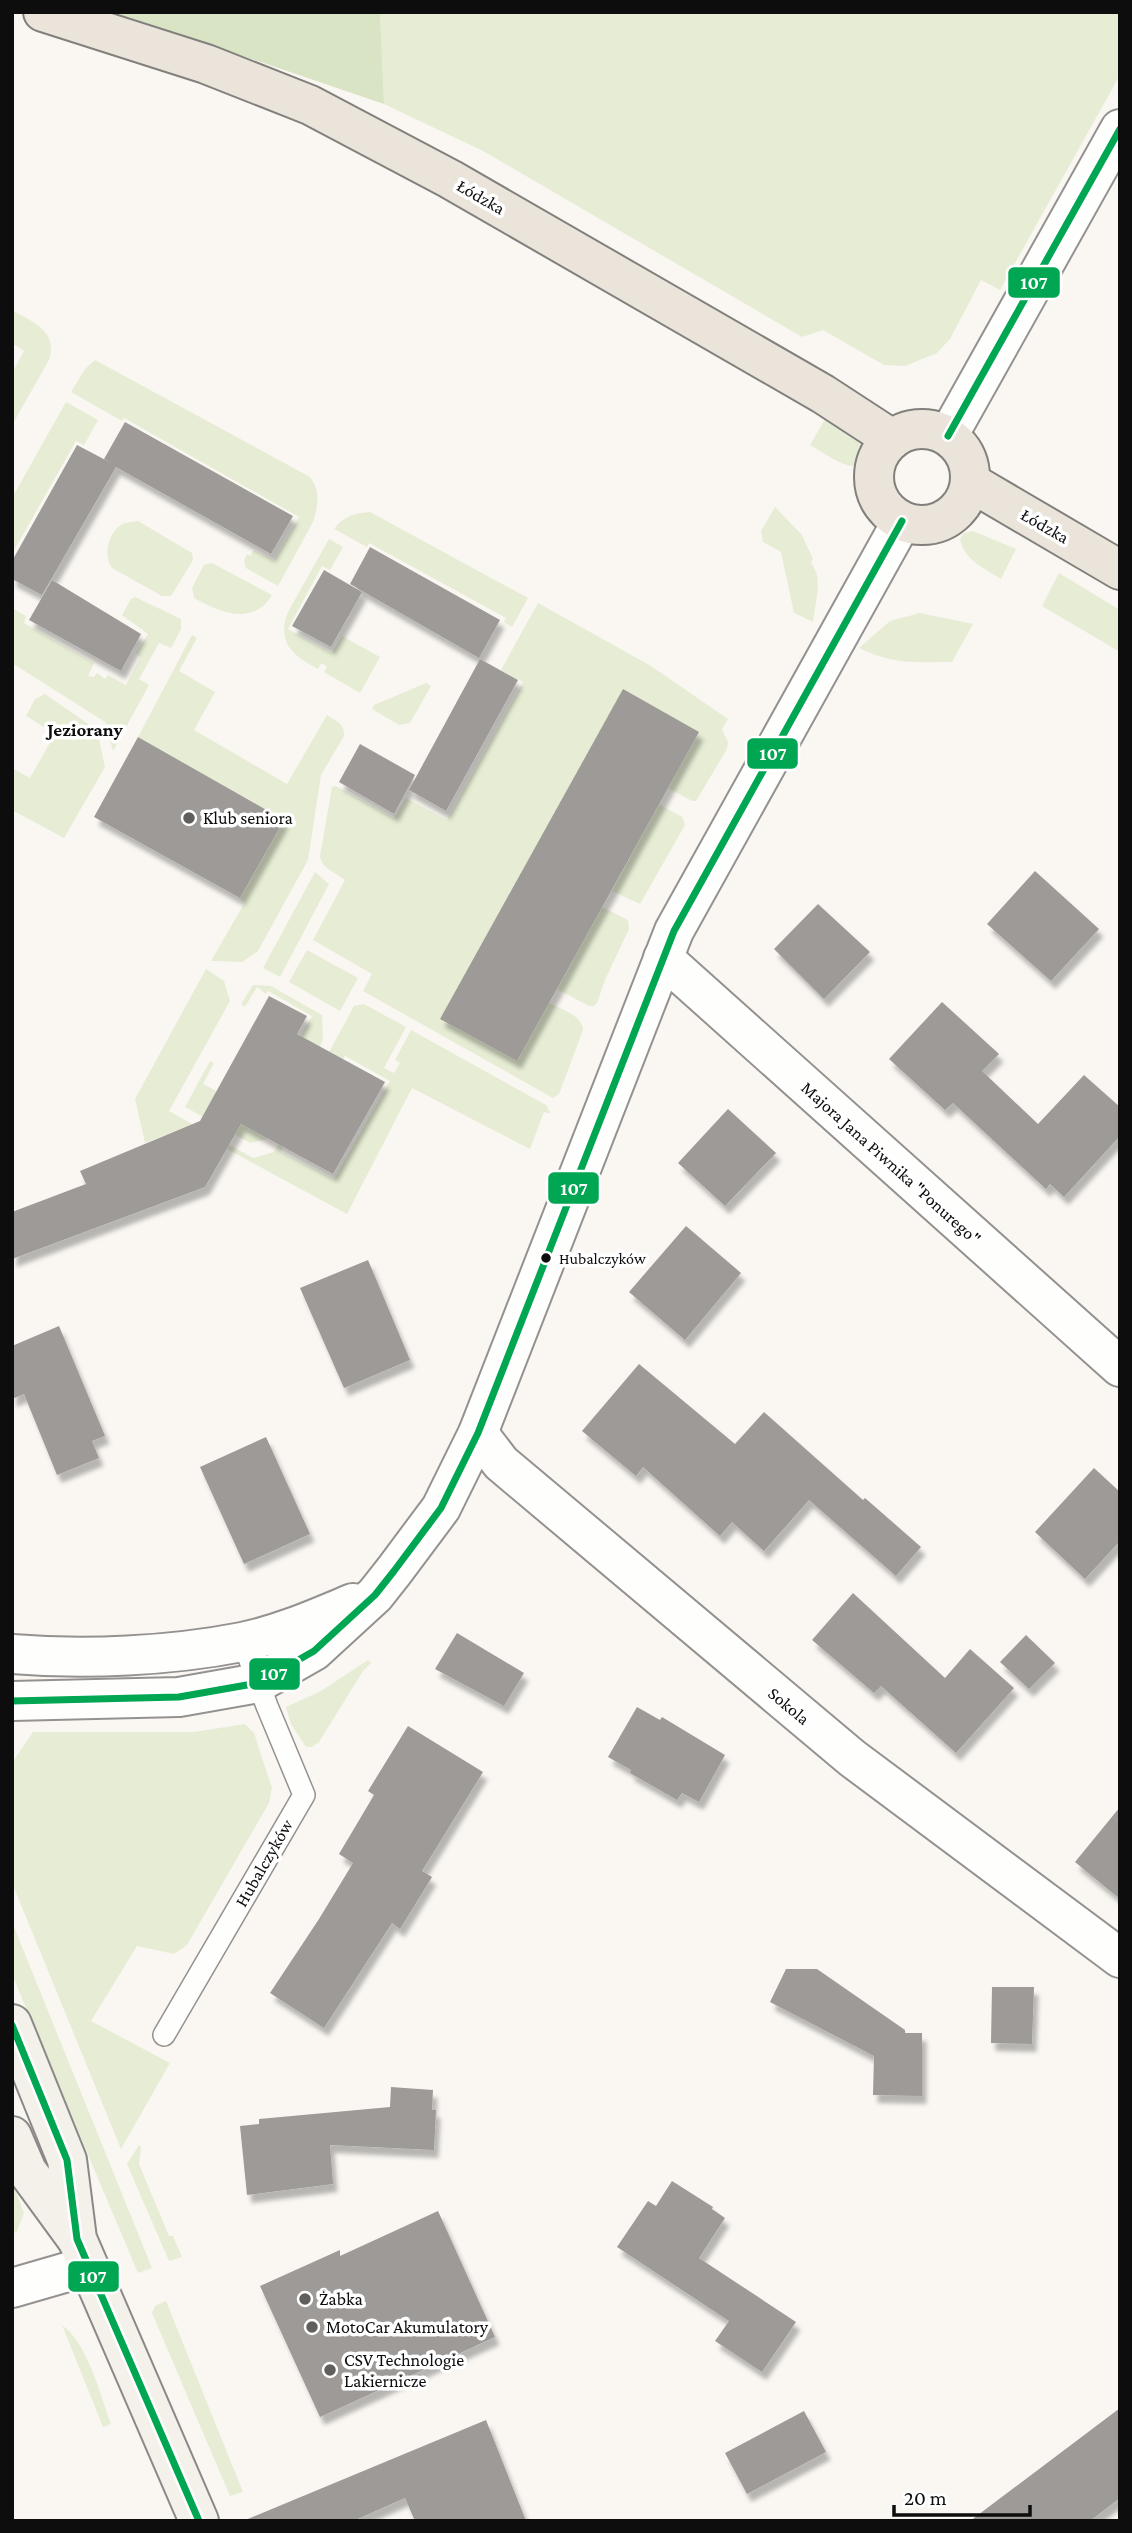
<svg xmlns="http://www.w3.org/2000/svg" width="1132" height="2533" viewBox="0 0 1132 2533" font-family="'Crimson Pro',serif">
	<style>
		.green { fill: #e6edd4 }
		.forest { fill: #d8e4c3 }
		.building { fill: #9d9a97; filter: url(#shadow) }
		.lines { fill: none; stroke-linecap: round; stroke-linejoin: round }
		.lane-casing { stroke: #949290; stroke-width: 24 }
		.street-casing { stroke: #949290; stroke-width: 42 }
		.secondary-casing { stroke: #8a8987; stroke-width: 42 }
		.primary-casing { stroke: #81807d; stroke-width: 42 }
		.lane { stroke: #fefefd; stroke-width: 21 }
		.street { stroke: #fefefd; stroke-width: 38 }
		.secondary { stroke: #f4f1ea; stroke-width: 38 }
		.primary { stroke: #eae4da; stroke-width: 38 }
		.bus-1-casing { stroke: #fff; stroke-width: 12 }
		.bus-1 { stroke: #00a651; stroke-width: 7 }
		.poi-dot { fill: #605f5d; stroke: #fff; stroke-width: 2.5 }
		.bus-dot { fill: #0d0d0d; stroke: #fff; stroke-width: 2.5 }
		.labels { text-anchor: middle; stroke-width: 7; stroke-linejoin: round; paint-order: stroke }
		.bus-label { font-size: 16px; fill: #0d0d0d; stroke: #fff; text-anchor: start }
		.street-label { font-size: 18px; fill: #0d0d0d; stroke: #fff }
		.poi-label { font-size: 18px; fill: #0d0d0d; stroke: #fff; text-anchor: start }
		.neighbourhood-label { font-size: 19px; font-weight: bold; fill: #0d0d0d; stroke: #fff }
		.line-badge { stroke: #fff; stroke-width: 2.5 }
		.badge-label { font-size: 19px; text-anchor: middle; font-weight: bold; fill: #fff }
	</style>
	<defs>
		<filter id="shadow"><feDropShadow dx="4.5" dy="8" stdDeviation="2" flood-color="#0004"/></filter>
	</defs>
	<rect width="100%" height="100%" fill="#faf7f2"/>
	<!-- green -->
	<g class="green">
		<polygon points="380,12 1120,12 1120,75 1000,290 981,280 950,339 937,353 905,366 884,365 823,330 802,337 483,151 384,104"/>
		<path d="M 12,310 C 33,322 59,332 49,360 L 12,425 L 12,373 L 24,351 L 12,343 Z"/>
		<path d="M 95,360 L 310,477 C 321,492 318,506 313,522 L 278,586 L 246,568 L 244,560 L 247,554 L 250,556 L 254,550 L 274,560 L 299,517 L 124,418 L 122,421 L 71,392 L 85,369 Z"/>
		<polygon points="66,402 98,420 84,445 76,441 12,554 12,498"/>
		<path d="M 827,416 L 868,444 L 872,453 C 860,482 828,455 810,445 Z"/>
		<polygon points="775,507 802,535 813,559 811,562 817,574 818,589 813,622 794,613 781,552 763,542 761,531"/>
		<path d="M 370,512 L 528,598 L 512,627 L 504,622 L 506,618 L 369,543 L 367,547 L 334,529 C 344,516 354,513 370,512 Z"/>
		<path d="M 138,521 L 192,553 L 193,560 L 171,596 L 162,596 L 112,568 C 103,556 108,533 121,525 C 125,522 133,522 138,521 Z"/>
		<path d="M 973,531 L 1016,549 L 1001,579 C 984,568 964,560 960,539 L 964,533 Z"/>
		<path d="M 329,539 L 343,547 L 330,570 L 322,566 L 288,629 L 332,653 L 342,636 L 380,657 L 360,693 L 324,672 L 327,667 L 322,663 L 318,669 C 293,656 276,642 288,612 Z"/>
		<path d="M 212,563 L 272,595 C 253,627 219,612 194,598 L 192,588 L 204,565 Z"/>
		<polygon points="1059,573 1120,610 1120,652 1042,606"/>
		<polygon points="135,597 181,619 181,629 171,648 159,643 139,679 149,685 113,751 105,722 12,663 12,608 26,616 24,623 94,663 88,676 94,677 97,673 105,679 108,675 126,685 140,658 136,653 148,634 122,615 131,599"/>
		<path d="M 538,603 L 651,666 L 728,719 L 722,729 L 728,742 L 727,749 L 696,801 L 692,801 L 668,788 L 699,732 L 549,1003 C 561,1009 582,1015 583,1030 L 559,1094 L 553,1098 L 363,991 L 372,974 L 313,940 L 345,880 C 335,872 322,869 320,856 L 332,787 L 336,786 L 394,818 L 406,798 L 447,820 L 523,682 L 501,670 Z"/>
		<path d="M 920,613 L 973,624 L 952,662 C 913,662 895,665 859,648 L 890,621 Z"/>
		<path d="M 192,635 L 197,638 L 179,671 L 215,692 L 194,730 L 287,784 L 327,715 C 336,721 345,724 344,736 L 321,775 L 308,860 L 258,951 L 242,962 L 211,961 L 245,902 L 240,898 L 284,820 L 138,737 Z"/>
		<polygon points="426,683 431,686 410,723 399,725 372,709 374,705"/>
		<polygon points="45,694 97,730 105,767 64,838 12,810 12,768 30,778 55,734 26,716 35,699"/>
		<polygon points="659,804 682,817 685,825 640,904 612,891"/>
		<polygon points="315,872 329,884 280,977 263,968"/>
		<polygon points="602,907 628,920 629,929 605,980 597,1003 594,1006 589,1006 557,989"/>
		<polygon points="307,950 358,978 340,1011 289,982"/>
		<polygon points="206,969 224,981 230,1001 169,1111 253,1158 274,1152 288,1126 292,1128 281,1152 334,1179 390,1081 345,1056 343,1059 335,1055 335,1052 324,1074 319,1071 354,1006 364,1004 406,1027 384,1068 394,1073 400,1063 395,1060 411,1030 546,1105 551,1114 544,1112 530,1149 412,1088 347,1214 186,1127 145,1143 135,1099"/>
		<polygon points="253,985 271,986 322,1015 323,1040 268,1139 250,1143 185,1107 210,1061 214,1063 203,1084 256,1112 312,1016 268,991 266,994 257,987 245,1007 241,1004"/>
		<polygon points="368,1660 371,1663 363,1671 319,1742 312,1747 306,1747 291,1724 286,1707 321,1691"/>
		<polygon points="245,1724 254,1733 272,1788 269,1803 187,1945 174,1954 137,1946 91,2021 170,2063 121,2149 12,1883 12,1763 33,1732 194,1732"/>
		<polygon points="12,1922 152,2268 138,2273 21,1996 12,1974"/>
		<polygon points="139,2145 141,2147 139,2164 169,2236 173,2236 182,2257 169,2261 127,2164"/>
		<polygon points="12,2182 24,2213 16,2234 12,2226"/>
		<polygon points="166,2301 243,2492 230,2496 152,2313 155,2306"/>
		<path d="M 62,2325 C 88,2344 100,2394 111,2424 L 103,2427 Z"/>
	</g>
	<!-- forest -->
	<polygon class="forest" points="113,12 380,12 384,104"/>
	<!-- building -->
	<g class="building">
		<polygon points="125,422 293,516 271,554 116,467 42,595 12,579 12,561 77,445 115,465 104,459"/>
		<polygon points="370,547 500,620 479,658 350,584"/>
		<polygon points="324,570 362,592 331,647 292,626"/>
		<polygon points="52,580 141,634 121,671 29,620"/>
		<polygon points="480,659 518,680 446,811 409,790"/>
		<polygon points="623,689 699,732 517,1061 440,1019"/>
		<polygon points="138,737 284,820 240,898 94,817"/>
		<polygon points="360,744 415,775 394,814 339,782"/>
		<polygon points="1035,871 1099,929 1051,981 987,924"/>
		<polygon points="818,904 870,952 824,999 774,949"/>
		<polygon points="269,996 307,1016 297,1034 385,1082 333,1174 241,1124 205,1187 12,1259 12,1212 86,1184 80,1171 200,1121"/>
		<polygon points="942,1002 999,1054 982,1071 1038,1124 1084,1075 1120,1107 1120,1136 1064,1197 1050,1184 1046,1189 953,1103 945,1110 889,1059"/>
		<polygon points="728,1109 776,1153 725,1206 678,1163"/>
		<polygon points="686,1226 741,1273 685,1340 629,1292"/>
		<polygon points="368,1260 410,1360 344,1388 300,1288"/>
		<polygon points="59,1326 105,1436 92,1441 99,1458 57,1475 24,1394 12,1399 12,1346"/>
		<polygon points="639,1364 735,1444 764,1412 863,1500 865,1498 921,1547 896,1576 809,1500 764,1551 732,1522 720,1536 643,1467 636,1476 582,1431"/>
		<polygon points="266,1437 310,1534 244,1564 200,1467"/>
		<polygon points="1094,1468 1120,1492 1120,1541 1085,1579 1035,1532"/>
		<polygon points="853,1593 945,1678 970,1649 1014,1688 956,1753 881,1686 874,1693 812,1640"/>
		<polygon points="457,1633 524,1673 504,1706 435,1669"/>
		<polygon points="1026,1635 1055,1663 1029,1689 1000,1662"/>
		<polygon points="637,1707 660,1720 662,1717 725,1755 699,1802 682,1793 677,1800 630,1773 631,1770 608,1757"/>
		<polygon points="408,1726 483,1772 422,1871 432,1877 400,1929 392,1923 324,2028 270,1993 319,1919 353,1863 339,1854 374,1795 368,1791"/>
		<polygon points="1120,1807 1120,1899 1075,1862"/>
		<polygon points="786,1969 817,1969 905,2030 905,2033 922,2033 922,2096 873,2095 874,2056 770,2002"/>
		<polygon points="992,1987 1034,1987 1032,2044 991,2043"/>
		<polygon points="391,2087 433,2090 432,2110 436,2110 434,2150 330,2145 333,2184 247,2195 240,2126 259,2124 259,2119 390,2107"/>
		<polygon points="672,2181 713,2207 712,2209 725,2218 699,2258 796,2322 762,2372 715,2341 729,2321 617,2247 648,2201 656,2206"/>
		<polygon points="438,2211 495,2337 320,2417 260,2286 340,2250 340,2256"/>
		<polygon points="1120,2408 1120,2498 1090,2521 970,2521"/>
		<polygon points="804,2411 826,2452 747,2494 725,2453"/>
		<polygon points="486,2420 526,2521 415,2521 405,2498 353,2521 243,2521"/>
	</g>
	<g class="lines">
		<defs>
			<polyline id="lane" points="164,2035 304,1795 267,1706 243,1642"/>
			<g id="street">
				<polyline points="948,436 1120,129"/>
				<polyline points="663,958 1120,1367"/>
				<polyline points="478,1433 501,1463 852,1758 1120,1958"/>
				<path d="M 12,1654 C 86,1660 170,1656 242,1642 C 281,1634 317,1618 353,1603"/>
				<polyline points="12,1701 179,1697 258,1683 314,1651 375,1595 394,1571 441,1508 478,1433 674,931 902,521"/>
				<polyline points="12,2288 88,2266"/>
			</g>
			<g id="secondary">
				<polyline points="12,2024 67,2160 77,2239 199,2521"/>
				<polyline points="12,2136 27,2171 76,2238"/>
			</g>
			<g id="primary">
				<polyline points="43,12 206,64 310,105 450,179 823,394 892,439"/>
				<circle cx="922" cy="477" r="48"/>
				<polyline points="970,482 1120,570"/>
			</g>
		</defs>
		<!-- lane casing -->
		<use href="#lane" class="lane-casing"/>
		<!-- street casing -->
		<use href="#street" class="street-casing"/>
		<!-- secondary casing -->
		<use href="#secondary" class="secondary-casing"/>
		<!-- primary casing -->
		<use href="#primary" class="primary-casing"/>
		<!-- lane -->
		<use href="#lane" class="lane"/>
		<!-- street -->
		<use href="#street" class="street"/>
		<!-- secondary -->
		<use href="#secondary" class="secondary"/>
		<!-- primary -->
		<use href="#primary" class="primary"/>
		<defs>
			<g id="bus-1">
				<polyline points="948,436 1120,129"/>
				<polyline points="12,1701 179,1697 258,1683 314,1651 375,1595 394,1571 441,1508 478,1433 674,931 902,521"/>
				<polyline points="12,2025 67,2160 77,2239 199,2521"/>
			</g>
		</defs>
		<!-- bus-1 casing -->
		<use href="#bus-1" class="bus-1-casing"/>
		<!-- bus-1 -->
		<use href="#bus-1" class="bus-1"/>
	</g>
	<!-- markers -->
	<g class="poi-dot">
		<circle cx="189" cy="818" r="7"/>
		<circle cx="305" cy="2299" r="7"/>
		<circle cx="312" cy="2327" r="7"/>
		<circle cx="330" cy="2370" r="7"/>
	</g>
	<circle class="bus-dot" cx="546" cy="1258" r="6"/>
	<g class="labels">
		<!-- bus labels -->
		<g class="bus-label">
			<text x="559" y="1264">Hubalczyków</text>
		</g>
		<!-- street labels -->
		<g class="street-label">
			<text transform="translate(481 197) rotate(30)" y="6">Łódzka</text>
			<text transform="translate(1045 526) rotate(30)" y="6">Łódzka</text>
			<text transform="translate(891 1163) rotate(42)" y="6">Majora Jana Piwnika "Ponurego"</text>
			<text transform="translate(789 1706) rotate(40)" y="6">Sokola</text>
			<text transform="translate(264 1863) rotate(-60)" y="6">Hubalczyków</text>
		</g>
		<!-- poi labels -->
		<g class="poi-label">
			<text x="203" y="824">Klub seniora</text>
			<text x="319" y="2305">Żabka</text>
			<text x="326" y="2333">MotoCar Akumulatory</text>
			<text x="344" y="2366">CSV Technologie<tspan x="344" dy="21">Lakiernicze</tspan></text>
		</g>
		<!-- neighbourhood labels -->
		<g class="neighbourhood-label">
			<text x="85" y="736">Jeziorany</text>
		</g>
	</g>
	<g class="line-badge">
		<rect x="1007" y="266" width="54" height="33" rx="7" fill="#00a651"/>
		<rect x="746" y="737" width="53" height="33" rx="7" fill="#00a651"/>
		<rect x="547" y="1171" width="53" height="34" rx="7" fill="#00a651"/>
		<rect x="248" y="1657" width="53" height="34" rx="7" fill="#00a651"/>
		<rect x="67" y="2260" width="53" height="33" rx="7" fill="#00a651"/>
	</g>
	<g class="badge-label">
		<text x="1034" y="289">107</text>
		<text x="773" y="760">107</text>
		<text x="574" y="1195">107</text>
		<text x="274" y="1680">107</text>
		<text x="93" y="2283">107</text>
	</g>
	<!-- border -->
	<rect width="1132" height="2533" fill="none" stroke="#0d0d0d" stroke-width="28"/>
	<!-- scale -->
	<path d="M894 2505v10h136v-10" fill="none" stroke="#0d0d0d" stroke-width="3.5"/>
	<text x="904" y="2505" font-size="21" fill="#0d0d0d" stroke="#ffffff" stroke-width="5" paint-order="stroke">20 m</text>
</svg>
